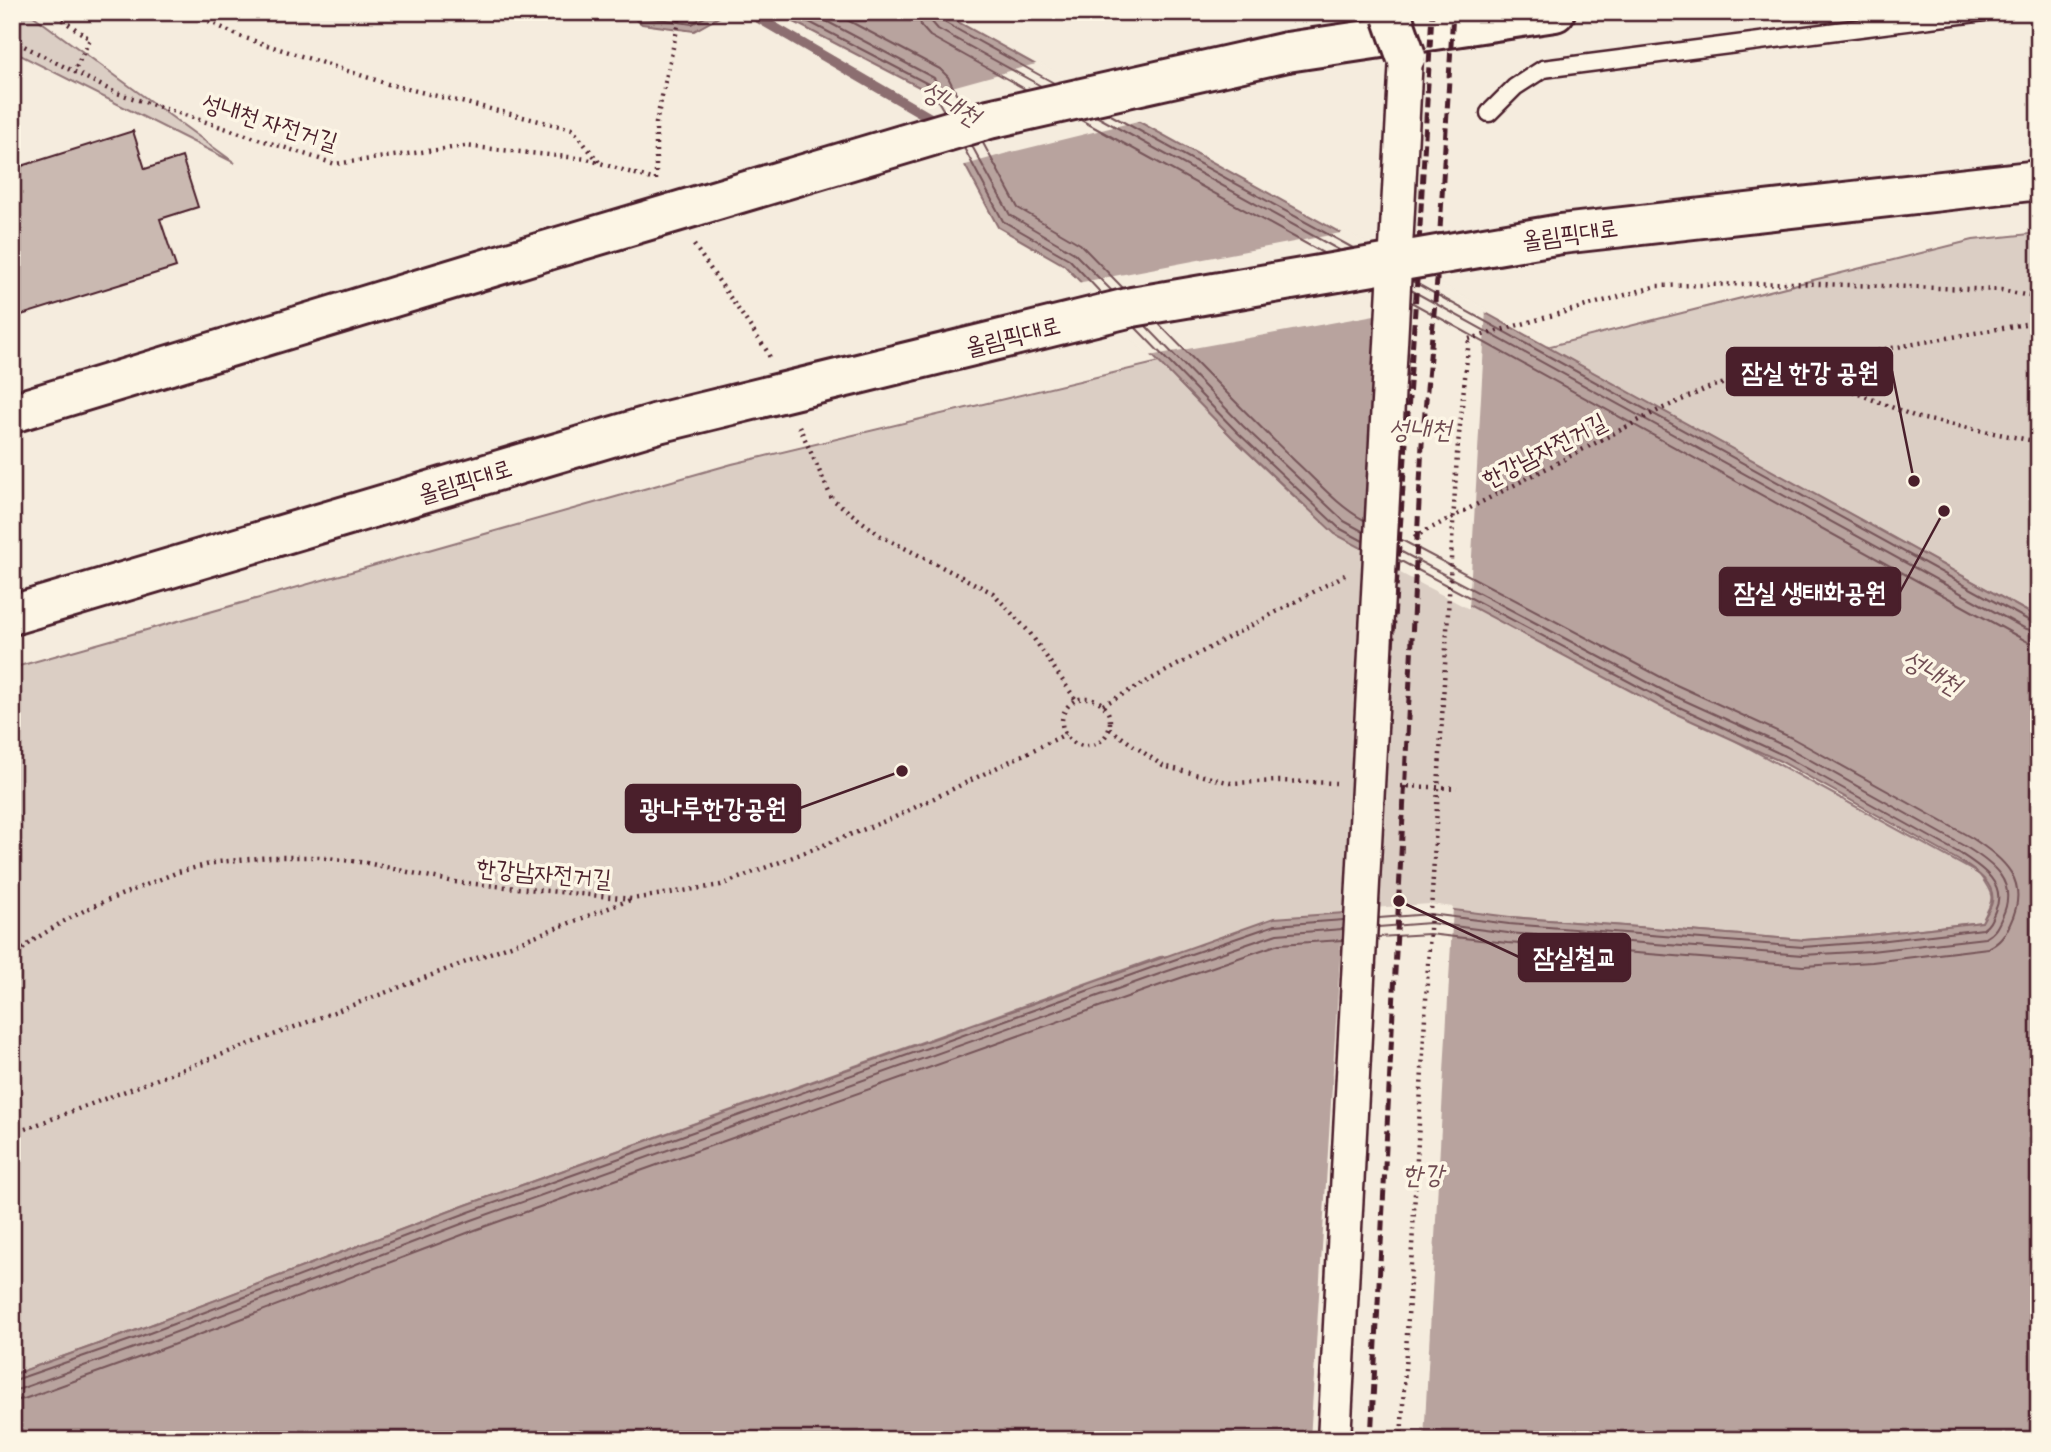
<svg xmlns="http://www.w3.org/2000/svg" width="2051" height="1452" viewBox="0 0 2051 1452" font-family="Pangolin,'Poor Story',sans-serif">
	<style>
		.green { fill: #dbcec4; stroke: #927678; stroke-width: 2 }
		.water { fill: #b8a39e; stroke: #8c6e70; stroke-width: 2 }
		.pier { fill: #f5ecde }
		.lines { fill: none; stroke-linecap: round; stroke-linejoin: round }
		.shore { stroke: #765459; stroke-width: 2 }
		.stream { stroke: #8c6e70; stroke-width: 10 }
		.building { fill: #cab9b1; stroke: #4a1f2b; stroke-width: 2 }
		.lane-casing { stroke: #4a1f2b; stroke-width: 21 }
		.highway-casing { stroke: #4a1f2b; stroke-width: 44 }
		.path { stroke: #4a1f2b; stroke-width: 4.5; stroke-dasharray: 2 5; stroke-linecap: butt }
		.lane { stroke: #fcf5e5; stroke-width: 16 }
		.highway { stroke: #fcf5e5; stroke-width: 38 }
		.rail { stroke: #4a1f2b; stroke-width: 5; stroke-dasharray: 10 5; stroke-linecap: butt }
		.street-bridge-casing { stroke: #4a1f2b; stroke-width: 37; stroke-linecap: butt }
		.secondary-bridge-casing { stroke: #4a1f2b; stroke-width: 44; stroke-linecap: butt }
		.highway-bridge-casing { stroke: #4a1f2b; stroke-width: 44; stroke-linecap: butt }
		.path-bridge { stroke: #4a1f2b; stroke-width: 4.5; stroke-dasharray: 2 5; stroke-linecap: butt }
		.street-bridge { stroke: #fcf5e5; stroke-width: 32 }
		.secondary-bridge { stroke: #fcf5e5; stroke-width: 38 }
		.highway-bridge { stroke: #fcf5e5; stroke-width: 38 }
		.labels { text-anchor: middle; stroke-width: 7; stroke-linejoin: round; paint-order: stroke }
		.street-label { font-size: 24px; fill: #4a1f2b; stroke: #fcf5e5 }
		.water-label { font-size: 26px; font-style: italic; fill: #704d53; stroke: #fcf5e5 }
		.leader { fill: none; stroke: #4a1f2b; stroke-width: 2.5 }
		.callout-dot { fill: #4a1f2b; stroke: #fcf5e5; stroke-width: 2.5 }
		.callout { fill: #4a1f2b; stroke: #4a1f2b; stroke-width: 2.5 }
		.callout-label { font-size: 26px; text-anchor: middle; font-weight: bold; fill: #fff }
	</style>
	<rect width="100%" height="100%" fill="#f5ecde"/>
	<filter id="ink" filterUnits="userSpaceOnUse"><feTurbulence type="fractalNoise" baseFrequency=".0143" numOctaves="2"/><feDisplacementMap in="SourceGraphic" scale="14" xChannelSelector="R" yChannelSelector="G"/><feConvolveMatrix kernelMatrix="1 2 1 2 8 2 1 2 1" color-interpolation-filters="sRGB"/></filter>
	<g filter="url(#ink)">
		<!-- green -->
		<g class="green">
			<polygon points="12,12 28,12 235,163 12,51"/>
			<polygon points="2039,233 2039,618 1546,347 1973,240"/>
			<path d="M 1159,362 L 1232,437 L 1300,502 L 1979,874 C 1996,897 1994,898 1982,922 L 1869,935 L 1804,940 L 1510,917 L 1160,957 L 466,1205 L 137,1330 L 12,1375 L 12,668 L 732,464 Z"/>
		</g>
		<!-- water -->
		<g class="water">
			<polygon points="625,12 728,12 694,31 642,24"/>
			<path d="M 775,12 L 940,12 L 2039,618 L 2039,1440 L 12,1440 L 12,1375 L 137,1330 L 466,1205 L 1274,918 L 1430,907 L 1510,917 L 1804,940 L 1869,935 L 1982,922 C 1985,916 1991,908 1992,902 C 1996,882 1972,869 1958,860 L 1780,761 L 1661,707 L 1335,534 L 1232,437 L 1064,265 L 998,227 L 925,90 Z"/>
		</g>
		<!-- pier -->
		<g class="pier">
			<polygon points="1039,63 1142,120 1004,154 962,166 923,95"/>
			<polygon points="1346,232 1486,309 1469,609 1366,555 1380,314 1149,356 1077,283"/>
			<polygon points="1430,904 1453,907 1424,1440 1310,1440 1343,910"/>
		</g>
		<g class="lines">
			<!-- shore -->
			<g class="shore">
				<polyline points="637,12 645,17 692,24 714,12"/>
				<polyline points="790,12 928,84 944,111"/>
				<polyline points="809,12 934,78 952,108"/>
				<polyline points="832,12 940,69 948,77 962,105"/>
				<polyline points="919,12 921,26 930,36 1025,89"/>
				<polyline points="929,12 931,21 938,29 1041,86"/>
				<polyline points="938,12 939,18 942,21 1054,83"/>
				<polyline points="1109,114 1353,248"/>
				<polyline points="1096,116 1339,250"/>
				<polyline points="1081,120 1323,253"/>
				<polyline points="983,143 1018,208 1080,244 1123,288"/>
				<polyline points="972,146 1010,215 1074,253 1111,290"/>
				<polyline points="964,148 1003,221 1069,259 1101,293"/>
				<polyline points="1412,281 2028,620 2039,624"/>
				<polyline points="1411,290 2024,628 2039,633"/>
				<polyline points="1411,302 2019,637 2028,642 2039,643"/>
				<path d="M 1159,324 C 1204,370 1249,416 1295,461 C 1317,481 1338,506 1364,520"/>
				<polyline points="1146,326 1243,426 1311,490 1344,521 1364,532"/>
				<polyline points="1136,328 1237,432 1339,528 1363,541"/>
				<path d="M 1379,918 L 1430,914 L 1509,924 L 1803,947 L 1870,942 L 1983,929 C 1990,925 1992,918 1995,911 C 2008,884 1981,867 1961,854 L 1783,755 L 1664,700 L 1397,559"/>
				<path d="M 1378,927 L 1430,923 L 1508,933 L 1803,955 L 1871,951 L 1985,938 C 1995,933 1998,926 2002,917 C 2019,882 1992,863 1966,847 L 1787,747 L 1668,693 L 1398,550"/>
				<path d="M 1378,937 L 1429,934 L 1507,943 L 1803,966 L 1872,962 L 1988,948 C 2000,943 2005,935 2010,924 C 2031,881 2005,860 1972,838 L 1792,738 L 1672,683 L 1398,538"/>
				<polyline points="12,1381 139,1337 469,1212 1162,964 1275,925 1344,920"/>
				<polyline points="12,1390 20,1389 142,1345 472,1220 1165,972 1277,934 1343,929"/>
				<polyline points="12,1401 24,1399 146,1355 475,1230 1169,982 1279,944 1343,940"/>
			</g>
			<!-- stream -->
			<polyline class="stream" points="748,12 939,123"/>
		</g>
		<!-- building -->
		<polygon class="building" points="133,131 145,169 182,157 198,207 160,219 176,267 12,318 12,169"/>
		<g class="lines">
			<defs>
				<polyline id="lane" points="1489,113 1515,87 1543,69 1984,12"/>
				<g id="highway">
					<polyline points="1287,52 1555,12"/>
					<polyline points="1561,234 2039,180"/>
					<polyline points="12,413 545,251"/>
					<polyline points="12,615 658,423"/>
				</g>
			</defs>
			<!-- lane casing -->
			<use href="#lane" class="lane-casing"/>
			<!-- highway casing -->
			<use href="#highway" class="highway-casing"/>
			<!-- path -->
			<g class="path">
				<polyline points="51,12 90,39 74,72"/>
				<polyline points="190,12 239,36 388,84 572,129 599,162"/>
				<polyline points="12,40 114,92 335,164 465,146 587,159 655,180"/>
				<polyline points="656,180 656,123 681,12"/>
				<polyline points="694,245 767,351 771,360"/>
				<polyline points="2039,300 2034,315 2039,332"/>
				<polyline points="1469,339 1657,286 1790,283 2001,290 2039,298"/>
				<polyline points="1846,389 1919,418 2039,442"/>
				<polyline points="799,426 832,499 881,536 993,593 1030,633 1076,700"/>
				<polyline points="1414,537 1659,410 1713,386 1825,360 2036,322"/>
				<circle cx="1086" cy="722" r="24"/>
				<polyline points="1103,705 1345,575"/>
				<polyline points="1110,729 1163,766 1231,783 1280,781 1336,783"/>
				<polyline points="1401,786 1457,788"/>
				<polyline points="12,958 35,939 61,923 91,907 178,872 218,862 270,857 319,857 367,863 454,882 632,899 721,885 893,818 1066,734"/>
				<polyline points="12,1134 630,900"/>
			</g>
			<!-- lane -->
			<use href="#lane" class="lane"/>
			<!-- highway -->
			<use href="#highway" class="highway"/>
			<!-- rail -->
			<g class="rail">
				<polyline points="1347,1440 1374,915 1417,280 1432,12"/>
				<polyline points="1371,1440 1422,444 1437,280 1453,12"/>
			</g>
			<defs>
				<polyline id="street-bridge" points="1334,1440 1406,56"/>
				<polyline id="secondary-bridge" points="1392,16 1406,56"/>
				<g id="highway-bridge">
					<polyline points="545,251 989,119 1287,52"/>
					<polyline points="658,423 1132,307 1561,234"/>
				</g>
			</defs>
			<!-- street-bridge casing -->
			<use href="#street-bridge" class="street-bridge-casing"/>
			<!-- secondary-bridge casing -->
			<use href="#secondary-bridge" class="secondary-bridge-casing"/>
			<!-- highway-bridge casing -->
			<use href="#highway-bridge" class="highway-bridge-casing"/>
			<!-- path-bridge -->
			<polyline class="path-bridge" points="1401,1440 1457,454 1469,339"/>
			<!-- street-bridge -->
			<use href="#street-bridge" class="street-bridge"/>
			<!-- secondary-bridge -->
			<use href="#secondary-bridge" class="secondary-bridge"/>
			<!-- highway-bridge -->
			<use href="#highway-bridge" class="highway-bridge"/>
		</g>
	</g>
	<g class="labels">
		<!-- street labels -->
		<g class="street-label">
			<text transform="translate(270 122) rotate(17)" y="8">성내천 자전거길</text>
			<text transform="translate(1570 234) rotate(-8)" y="8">올림픽대로</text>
			<text transform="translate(1013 336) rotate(-14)" y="8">올림픽대로</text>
			<text transform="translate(1544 450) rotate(-27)" y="8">한강남자전거길</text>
			<text transform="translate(465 481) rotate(-17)" y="8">올림픽대로</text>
			<text transform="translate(544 873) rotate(5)" y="8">한강남자전거길</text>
		</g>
		<!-- water labels -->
		<g class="water-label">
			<text transform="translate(951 103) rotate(30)" y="9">성내천</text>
			<text x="1420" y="438">성내천</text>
			<text transform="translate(1932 672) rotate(30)" y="9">성내천</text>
			<text x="1423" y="1183">한강</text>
		</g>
	</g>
	<!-- callouts -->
	<path class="leader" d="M1914 481L1892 371M1944 511L1900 592M902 771L800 808M1399 901L1519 957"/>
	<g class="callout-dot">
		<circle cx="1914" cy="481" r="7"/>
		<circle cx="1944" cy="511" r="7"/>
		<circle cx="902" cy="771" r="7"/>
		<circle cx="1399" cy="901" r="7"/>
	</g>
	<g class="callout">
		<rect x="1727" y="348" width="165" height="47" rx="7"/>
		<rect x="1720" y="568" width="180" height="47" rx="7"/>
		<rect x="626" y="785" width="174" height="47" rx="7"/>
		<rect x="1519" y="934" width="111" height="47" rx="7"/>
	</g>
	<g class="callout-label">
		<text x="1810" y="381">잠실 한강 공원</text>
		<text x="1810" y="601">잠실 생태화공원</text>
		<text x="713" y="817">광나루한강공원</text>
		<text x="1575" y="966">잠실철교</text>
	</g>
	<!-- margin -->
	<rect width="2051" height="1452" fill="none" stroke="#fcf5e5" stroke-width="42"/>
	<rect x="21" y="21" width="2009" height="1410" fill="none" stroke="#4a1f2b" stroke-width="2.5" filter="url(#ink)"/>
</svg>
